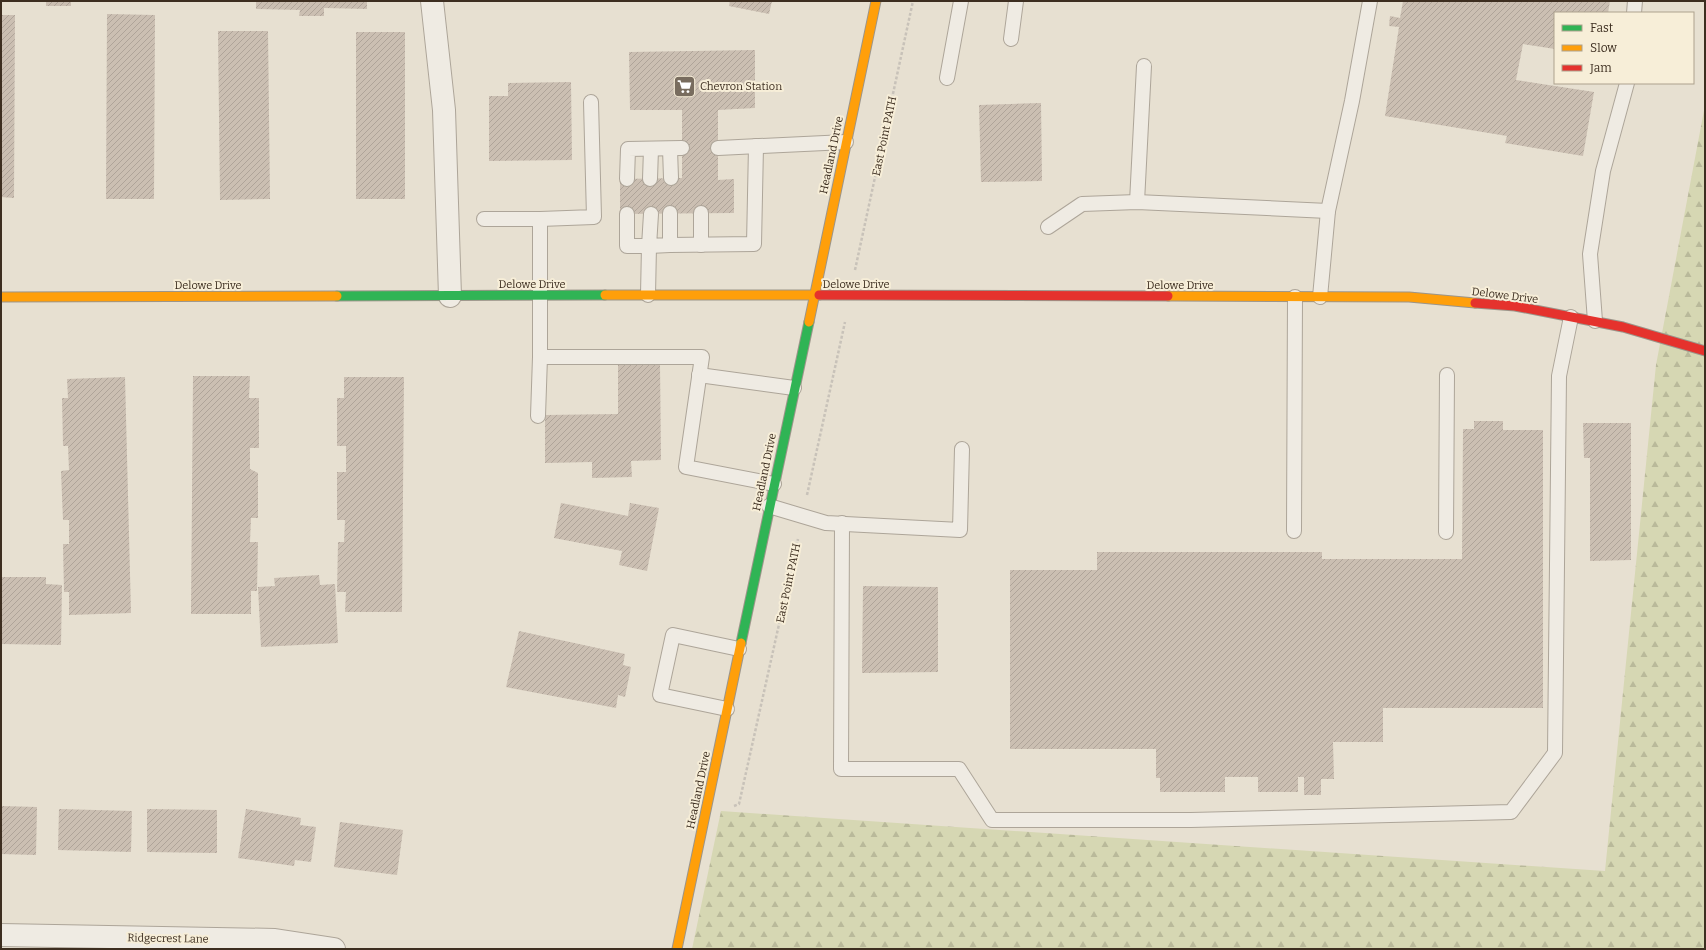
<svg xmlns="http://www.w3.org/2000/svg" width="1706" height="950" viewBox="0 0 1706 950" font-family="Bitter,serif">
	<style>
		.forest { fill: url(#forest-firs) }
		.building { fill: url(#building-hatch) }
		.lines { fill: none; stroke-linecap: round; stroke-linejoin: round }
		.lane-casing { stroke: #ada599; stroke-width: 16 }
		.street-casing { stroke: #ada599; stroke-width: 24 }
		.fast-casing { stroke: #9c958a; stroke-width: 11 }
		.slow-casing { stroke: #9c958a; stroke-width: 11 }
		.jam-casing { stroke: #9c958a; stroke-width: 11 }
		.path { stroke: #c8c2b9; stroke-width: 2.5; stroke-dasharray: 3 2; stroke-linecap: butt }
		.lane { stroke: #efebe3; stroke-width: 14 }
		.street { stroke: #efebe3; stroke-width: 22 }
		.fast { stroke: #30b455; stroke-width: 9 }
		.slow { stroke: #ff9f0a; stroke-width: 9 }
		.jam { stroke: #e5322d; stroke-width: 9 }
		.labels { text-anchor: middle; stroke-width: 4; stroke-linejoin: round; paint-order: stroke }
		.poi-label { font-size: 11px; fill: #3d2e20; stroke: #f7eed8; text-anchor: start }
		.street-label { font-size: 11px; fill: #3d2e20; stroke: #f7eed8 }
	</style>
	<defs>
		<pattern id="forest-firs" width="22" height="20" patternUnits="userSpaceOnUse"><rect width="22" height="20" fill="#d6d7b3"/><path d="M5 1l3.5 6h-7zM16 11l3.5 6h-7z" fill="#b9b99a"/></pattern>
		<pattern id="building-hatch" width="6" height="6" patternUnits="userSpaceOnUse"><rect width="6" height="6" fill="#cbbfb2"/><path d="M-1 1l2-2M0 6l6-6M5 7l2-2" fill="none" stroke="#afa499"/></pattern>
	</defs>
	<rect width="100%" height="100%" fill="#e7e0d1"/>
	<!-- forest -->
	<polygon class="forest" points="1705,105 1705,949 692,949 721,811 1605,871 1656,365"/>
	<!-- building -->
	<g class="building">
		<rect x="46" y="1" width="25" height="5"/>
		<polygon points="256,1 367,1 367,9 324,8 324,16 299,16 300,10 256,9"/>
		<polygon points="730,1 772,1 769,14 729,6"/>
		<polygon points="1403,1 1610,1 1608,13 1555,13 1555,49 1523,44 1516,80 1594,92 1583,156 1505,143 1507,136 1385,116 1399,27 1389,26 1390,16 1400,18"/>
		<polygon points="107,14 155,15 154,199 106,199"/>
		<polygon points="1,15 15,15 14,198 1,197"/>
		<polygon points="218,31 268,31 270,199 220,200"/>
		<rect x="356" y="32" width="49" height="167"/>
		<polygon points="755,50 755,108 718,110 718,180 734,179 734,213 620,214 620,179 682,178 682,110 630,110 629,52"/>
		<polygon points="571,82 572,160 489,161 489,96 508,96 508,83"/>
		<polygon points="1041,103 1042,181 981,182 979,105"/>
		<polygon points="618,364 660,364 661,460 631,461 632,477 592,478 592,462 545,463 545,415 618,414"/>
		<polygon points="193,376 250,376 249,398 259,398 259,448 250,448 250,469 258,473 258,518 251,518 250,542 258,542 257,591 251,591 251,614 191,614"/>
		<polygon points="125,377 131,613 69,615 69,592 64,592 63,544 69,544 69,520 63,520 61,471 69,470 68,446 63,446 62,398 68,398 67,379"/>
		<polygon points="344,377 404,377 402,612 345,612 346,592 337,592 338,542 344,542 345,520 337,520 337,472 346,472 346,446 337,446 337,398 344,398"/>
		<polygon points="1474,421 1503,421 1503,430 1543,430 1543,708 1383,708 1383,742 1333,742 1334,779 1321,779 1321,795 1304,795 1304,777 1298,777 1298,792 1258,792 1258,777 1225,777 1225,792 1160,792 1160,778 1156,778 1156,749 1010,749 1010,570 1097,570 1097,552 1322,552 1322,559 1462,559 1463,429 1474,429"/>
		<polygon points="1583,423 1631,423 1631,560 1590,561 1590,458 1584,458"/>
		<polygon points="561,503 628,516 630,503 659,508 647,571 619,565 622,551 554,538"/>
		<polygon points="319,575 320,585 335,584 338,643 261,647 258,587 275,586 274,578"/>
		<polygon points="1,577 46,577 46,584 62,585 61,645 1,644"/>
		<polygon points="863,586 938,587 938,672 862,673"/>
		<polygon points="519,631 625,654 623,665 631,667 625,697 618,695 616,708 506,687"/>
		<polygon points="1,806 37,807 36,855 1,854"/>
		<polygon points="59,809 132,811 131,852 58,850"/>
		<polygon points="147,809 217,810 217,853 147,852"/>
		<polygon points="246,809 301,818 300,825 316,827 311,862 295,860 294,866 238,858"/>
		<polygon points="340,822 403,830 397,875 334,867"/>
	</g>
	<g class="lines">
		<defs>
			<g id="lane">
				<polyline points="1634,13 1635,1"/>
				<polyline points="1011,39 1016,1"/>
				<polyline points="947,78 961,1"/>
				<polyline points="718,148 846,142"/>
				<polyline points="670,149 671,178"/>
				<polyline points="627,179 628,149 682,148"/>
				<polyline points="650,179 651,149"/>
				<polyline points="1137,202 1144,66"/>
				<polyline points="627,214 627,246 649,246 648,295"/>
				<polyline points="651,214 649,246 670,245 670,213"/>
				<polyline points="484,219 540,219 540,357 538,416"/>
				<polyline points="540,219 594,217 591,102"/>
				<polyline points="1048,227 1082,204 1137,202 1328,211"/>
				<polyline points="670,245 754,244 756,146"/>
				<polyline points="701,245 701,213"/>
				<polyline points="1320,297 1328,211 1352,101 1370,1"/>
				<polyline points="1595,321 1590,254 1603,171 1627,83"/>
				<polyline points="540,357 702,357 686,467 774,484"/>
				<polyline points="699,375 794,388"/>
				<polyline points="769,506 826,523 960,530 962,449"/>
				<polyline points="842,523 841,769 959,769 992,820 1191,820 1511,812 1555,753 1559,376 1571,317"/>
				<polyline points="1294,531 1295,297"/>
				<polyline points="1446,532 1447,375"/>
				<polyline points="727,709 660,695 673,635 739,649"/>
			</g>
			<g id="street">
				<polyline points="432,1 444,110 450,296"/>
				<polyline points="1,935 275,940 334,949"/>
			</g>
			<g id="fast">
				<polyline points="337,296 605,295"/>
				<polyline points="741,643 809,322"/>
			</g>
			<g id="slow">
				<polyline points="605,295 819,295"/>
				<polyline points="1168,296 1409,297 1475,303"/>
				<polyline points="1,297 337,296"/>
				<polyline points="809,322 876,1"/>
				<polyline points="677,949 741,643"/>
			</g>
			<g id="jam">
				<polyline points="819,295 1168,296"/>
				<polyline points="1475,303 1515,306 1623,327 1705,351"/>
			</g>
		</defs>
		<!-- lane casing -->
		<use href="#lane" class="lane-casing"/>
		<!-- street casing -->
		<use href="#street" class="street-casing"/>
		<!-- fast casing -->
		<use href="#fast" class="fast-casing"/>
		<!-- slow casing -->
		<use href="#slow" class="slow-casing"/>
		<!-- jam casing -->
		<use href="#jam" class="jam-casing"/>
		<!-- path -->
		<g class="path">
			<polyline points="855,270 913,1"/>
			<polyline points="807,495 845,322"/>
			<polyline points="734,806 739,804 798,539"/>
		</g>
		<!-- lane -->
		<use href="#lane" class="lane"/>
		<!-- street -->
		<use href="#street" class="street"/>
		<!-- fast -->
		<use href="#fast" class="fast"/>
		<!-- slow -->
		<use href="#slow" class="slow"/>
		<!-- jam -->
		<use href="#jam" class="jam"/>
	</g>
	<!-- icons -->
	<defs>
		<symbol id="supermarket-square" viewBox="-11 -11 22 22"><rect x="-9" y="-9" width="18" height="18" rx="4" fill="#786c5e" stroke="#f7eed8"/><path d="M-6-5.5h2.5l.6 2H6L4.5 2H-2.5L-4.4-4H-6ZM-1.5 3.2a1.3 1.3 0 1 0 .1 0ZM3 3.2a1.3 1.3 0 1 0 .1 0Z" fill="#fff"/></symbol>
	</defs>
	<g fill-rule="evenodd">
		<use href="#supermarket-square" x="672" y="74" width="25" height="25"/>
	</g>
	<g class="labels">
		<!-- poi labels -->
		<g class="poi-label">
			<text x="700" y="90">Chevron Station</text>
		</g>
		<!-- street labels -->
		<g class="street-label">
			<text transform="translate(884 136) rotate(-78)" y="4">East Point PATH</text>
			<text transform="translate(831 155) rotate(-78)" y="4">Headland Drive</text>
			<text x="532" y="288">Delowe Drive</text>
			<text x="856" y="288">Delowe Drive</text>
			<text x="208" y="289">Delowe Drive</text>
			<text x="1180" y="289">Delowe Drive</text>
			<text transform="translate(1505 295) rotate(7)" y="4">Delowe Drive</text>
			<text transform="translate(764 472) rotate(-78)" y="4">Headland Drive</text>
			<text transform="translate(788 583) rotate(-78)" y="4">East Point PATH</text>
			<text transform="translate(698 790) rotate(-78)" y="4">Headland Drive</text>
			<text transform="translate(168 938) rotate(1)" y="4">Ridgecrest Lane</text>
		</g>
	</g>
	<!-- border -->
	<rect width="1706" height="950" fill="none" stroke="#3d2e20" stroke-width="4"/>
	<!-- legend -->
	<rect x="1554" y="12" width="140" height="72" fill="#f7eed8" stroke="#ada18e"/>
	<rect x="1562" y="25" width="20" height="6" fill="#30b455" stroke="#ada18e"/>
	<text x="1590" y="32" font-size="12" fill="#3d2e20">Fast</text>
	<rect x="1562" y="45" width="20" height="6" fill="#ff9f0a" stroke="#ada18e"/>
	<text x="1590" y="52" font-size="12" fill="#3d2e20">Slow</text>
	<rect x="1562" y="65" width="20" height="6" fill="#e5322d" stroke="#ada18e"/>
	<text x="1590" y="72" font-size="12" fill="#3d2e20">Jam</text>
</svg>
